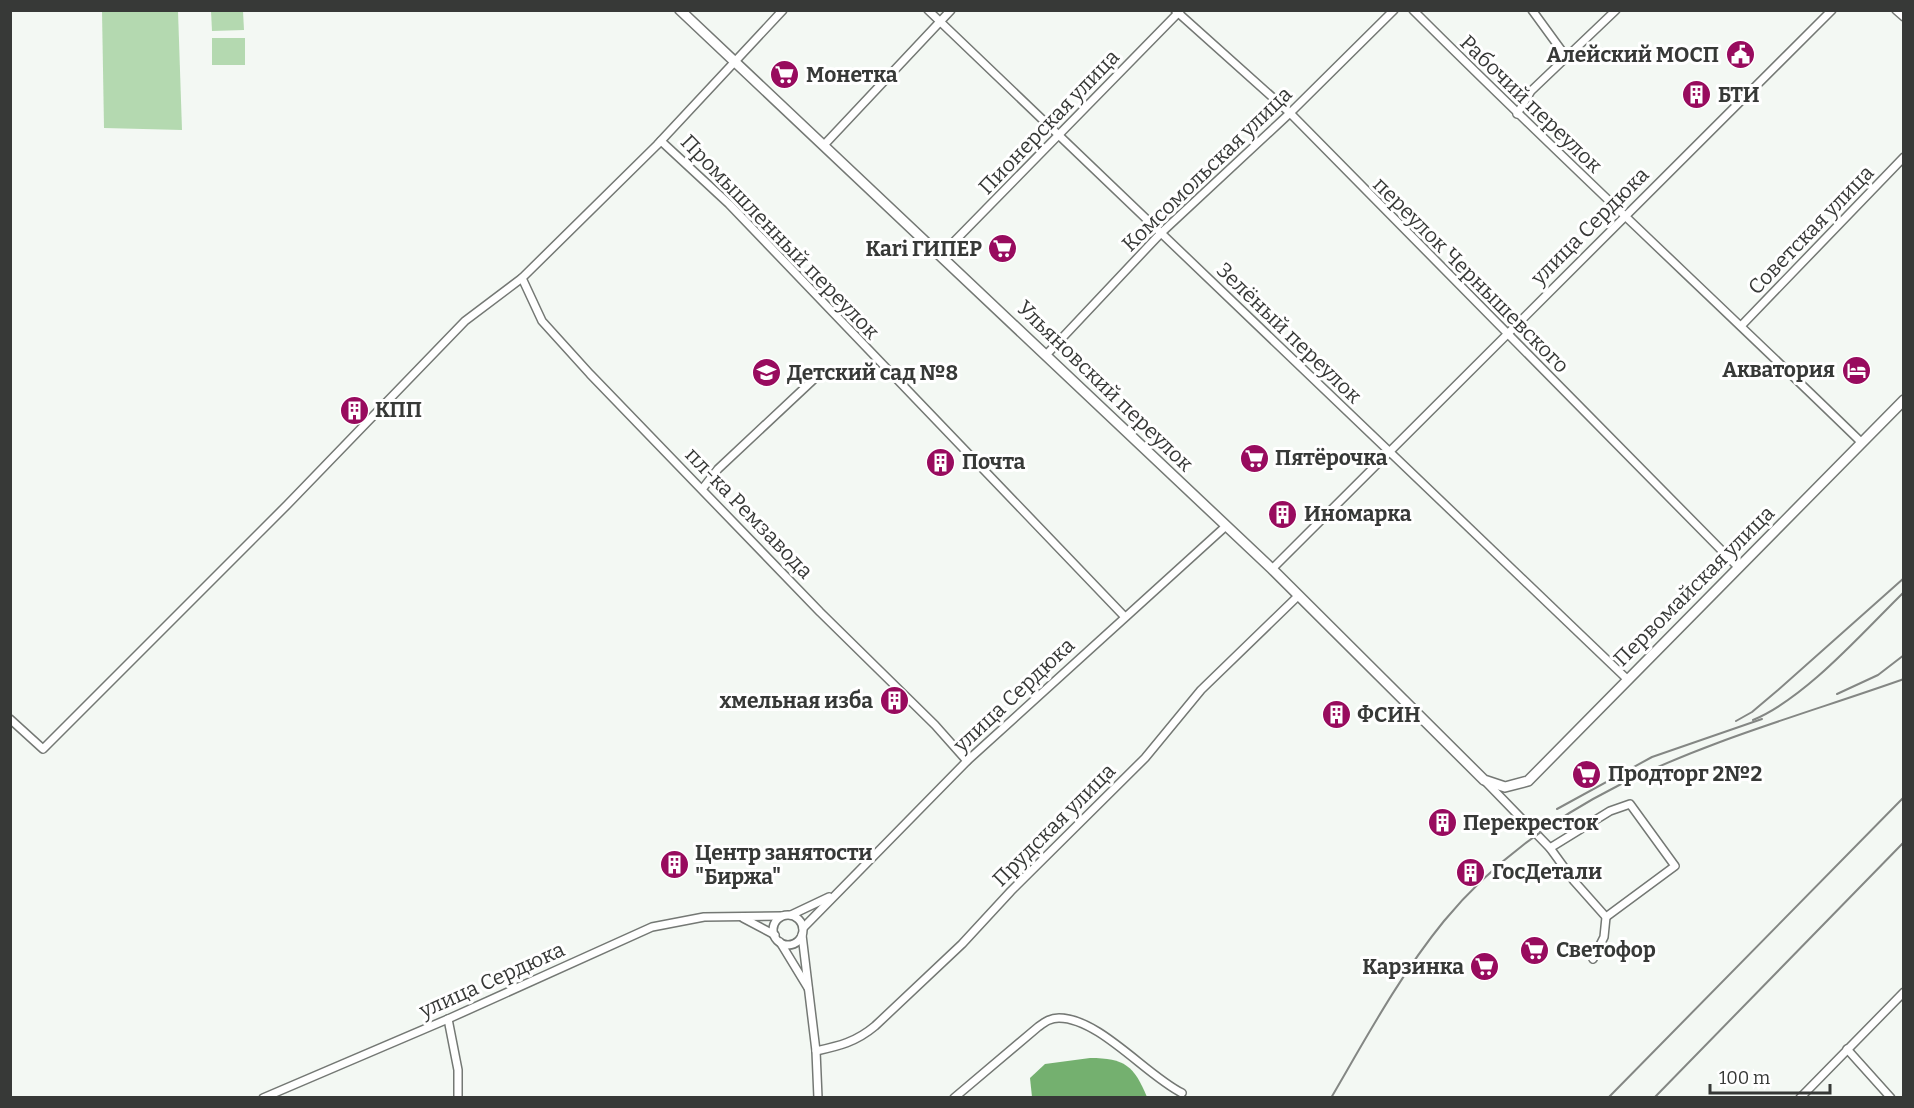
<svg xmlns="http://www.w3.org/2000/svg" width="1914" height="1108" viewBox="0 0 1914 1108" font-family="Bitter,serif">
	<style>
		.green { fill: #b4d9b0 }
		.water { fill: #74b06f }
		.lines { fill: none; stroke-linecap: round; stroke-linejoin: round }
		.street-casing { stroke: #747874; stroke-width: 10 }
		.secondary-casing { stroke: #747874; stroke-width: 12 }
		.street { stroke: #fff; stroke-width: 7 }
		.secondary { stroke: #fff; stroke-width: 9 }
		.rail { stroke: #848784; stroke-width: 2 }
		.labels { text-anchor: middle; stroke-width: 6; stroke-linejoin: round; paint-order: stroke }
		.poi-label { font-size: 21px; font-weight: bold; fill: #373937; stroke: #fff; text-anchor: start }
		.street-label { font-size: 21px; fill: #373937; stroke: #fff }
	</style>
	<rect width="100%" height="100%" fill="#f3f8f3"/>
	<!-- green -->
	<g class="green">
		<polygon points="102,11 178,11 182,130 104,128"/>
		<polygon points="211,11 243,11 244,30 212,31"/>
		<rect x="212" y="38" width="33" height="27"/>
	</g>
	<!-- water -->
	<path class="water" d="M 1090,1058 C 1125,1058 1134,1066 1147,1097 L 1032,1097 L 1030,1078 L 1045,1064 Z"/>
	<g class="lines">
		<defs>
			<g id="street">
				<polyline points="928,10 1627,679"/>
				<polyline points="1175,10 1290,113 1738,567"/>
				<path d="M 1413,10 C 1560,157 1713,298 1862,443"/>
				<polyline points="1532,10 1567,58"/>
				<polyline points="1896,10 1904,17"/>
				<polyline points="1517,114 1531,91 1616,10"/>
				<polyline points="661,141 729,204 1124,616"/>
				<polyline points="824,145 951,10"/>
				<polyline points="940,256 1180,11"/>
				<polyline points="522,278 542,321 590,374 820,612 935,725 967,761"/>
				<polyline points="1741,326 1904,157"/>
				<polyline points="1047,354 1161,233 1290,113 1394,10"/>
				<polyline points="703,488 718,469 813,380"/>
				<polyline points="1272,569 1832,10"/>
				<polyline points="10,719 43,749 287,505 465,321 522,278 657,145 783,10"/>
				<polyline points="1486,782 1550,848 1574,881 1606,917 1604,937 1593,959"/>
				<polyline points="1550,848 1610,811 1630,804 1675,866 1606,917"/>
				<polyline points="791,915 829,897"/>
				<circle cx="788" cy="930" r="15"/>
				<polyline points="743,918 775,935"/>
				<polyline points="803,928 967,761 1226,526"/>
				<polyline points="802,935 816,1051 818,1098"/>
				<polyline points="780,942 808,988"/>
				<polyline points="448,1019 458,1070 458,1098"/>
				<polyline points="1847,1049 1891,1098"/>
				<path d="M 816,1051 C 839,1046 856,1042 875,1026 L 962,944 L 1011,891 L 1145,758 L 1201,690 L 1298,596"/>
				<polyline points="263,1098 448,1019 652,927 704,917 782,916"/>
				<path d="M 954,1098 L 1038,1027 C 1045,1022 1050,1018 1059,1018 C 1099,1018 1147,1076 1182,1093"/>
				<polyline points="1800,1098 1904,992"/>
			</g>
			<polyline id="secondary" points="680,10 1272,569 1484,780 1505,787 1528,781 1904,400"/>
		</defs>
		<!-- street casing -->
		<use href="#street" class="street-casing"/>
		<!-- secondary casing -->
		<use href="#secondary" class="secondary-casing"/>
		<!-- street -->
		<use href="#street" class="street"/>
		<!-- secondary -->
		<use href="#secondary" class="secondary"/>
		<!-- rail -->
		<g class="rail">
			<polyline points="1837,694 1878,675 1904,655"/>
			<path d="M 1753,720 C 1806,698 1863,632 1904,592"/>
			<polyline points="1736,721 1752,712 1778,690 1904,578"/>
			<polyline points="1557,809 1652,757 1762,719"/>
			<path d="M 1331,1098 C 1366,1038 1400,975 1444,921 C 1564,776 1734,739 1904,679"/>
			<polyline points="1608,1098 1904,797"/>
			<polyline points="1654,1098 1904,842"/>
		</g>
	</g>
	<!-- icons -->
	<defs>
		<symbol id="civic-disc" viewBox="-11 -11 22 22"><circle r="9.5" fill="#980b5e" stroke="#fff"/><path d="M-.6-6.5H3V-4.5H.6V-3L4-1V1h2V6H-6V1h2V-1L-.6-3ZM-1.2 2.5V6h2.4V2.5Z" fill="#fff"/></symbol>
		<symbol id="supermarket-disc" viewBox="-11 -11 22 22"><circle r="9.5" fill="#980b5e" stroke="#fff"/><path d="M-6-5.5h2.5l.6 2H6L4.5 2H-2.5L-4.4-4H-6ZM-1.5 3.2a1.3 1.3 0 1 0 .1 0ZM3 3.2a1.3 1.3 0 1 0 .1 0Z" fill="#fff"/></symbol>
		<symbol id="building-disc" viewBox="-11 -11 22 22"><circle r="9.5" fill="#980b5e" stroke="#fff"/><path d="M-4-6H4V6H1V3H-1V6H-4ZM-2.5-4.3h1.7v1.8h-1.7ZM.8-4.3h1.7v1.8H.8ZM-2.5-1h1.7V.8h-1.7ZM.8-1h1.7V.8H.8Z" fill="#fff"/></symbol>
		<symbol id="hotel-disc" viewBox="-11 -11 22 22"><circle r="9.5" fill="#980b5e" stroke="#fff"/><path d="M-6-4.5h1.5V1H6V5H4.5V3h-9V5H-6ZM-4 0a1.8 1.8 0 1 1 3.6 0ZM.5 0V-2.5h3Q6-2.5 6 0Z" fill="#fff"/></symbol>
		<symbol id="school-disc" viewBox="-11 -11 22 22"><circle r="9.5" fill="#980b5e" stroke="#fff"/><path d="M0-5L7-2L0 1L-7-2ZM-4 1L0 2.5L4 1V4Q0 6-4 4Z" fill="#fff"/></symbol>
	</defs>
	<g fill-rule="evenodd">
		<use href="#civic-disc" x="1724" y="38" width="33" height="33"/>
		<use href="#supermarket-disc" x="768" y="58" width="33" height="33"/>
		<use href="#building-disc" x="1680" y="78" width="33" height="33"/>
		<use href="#supermarket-disc" x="986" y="232" width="33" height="33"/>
		<use href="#hotel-disc" x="1840" y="354" width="33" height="33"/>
		<use href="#school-disc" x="750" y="356" width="33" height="33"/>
		<use href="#building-disc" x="338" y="394" width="33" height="33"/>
		<use href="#supermarket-disc" x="1238" y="442" width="33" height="33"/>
		<use href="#building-disc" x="924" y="446" width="33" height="33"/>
		<use href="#building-disc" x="1266" y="498" width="33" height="33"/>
		<use href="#building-disc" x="878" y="684" width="33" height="33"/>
		<use href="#building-disc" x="1320" y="698" width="33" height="33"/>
		<use href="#supermarket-disc" x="1570" y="758" width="33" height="33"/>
		<use href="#building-disc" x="1426" y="806" width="33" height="33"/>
		<use href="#building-disc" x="658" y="848" width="33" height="33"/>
		<use href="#building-disc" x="1454" y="856" width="33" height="33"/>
		<use href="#supermarket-disc" x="1518" y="934" width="33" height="33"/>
		<use href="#supermarket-disc" x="1468" y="950" width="33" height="33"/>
	</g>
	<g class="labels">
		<!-- poi labels -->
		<g class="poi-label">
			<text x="1719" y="62" text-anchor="end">Алейский МОСП</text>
			<text x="806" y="82">Монетка</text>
			<text x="1718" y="102">БТИ</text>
			<text x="982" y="256" text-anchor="end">Kari ГИПЕР</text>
			<text x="1835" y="377" text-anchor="end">Акватория</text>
			<text x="787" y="380">Детский сад №8</text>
			<text x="375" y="417">КПП</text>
			<text x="1275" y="465">Пятёрочка</text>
			<text x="962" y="469">Почта</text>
			<text x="1304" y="521">Иномарка</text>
			<text x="873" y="708" text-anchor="end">хмельная изба</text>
			<text x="1357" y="722">ФСИН</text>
			<text x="1608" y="781">Продторг 2№2</text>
			<text x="1463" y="830">Перекресток</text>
			<text x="695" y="860">Центр занятости<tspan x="695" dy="24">"Биржа"</tspan></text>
			<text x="1492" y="879">ГосДетали</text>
			<text x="1556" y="957">Светофор</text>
			<text x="1464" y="974" text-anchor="end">Карзинка</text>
		</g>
		<!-- street labels -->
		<g class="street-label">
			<text transform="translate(1531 104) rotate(44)" y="7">Рабочий переулок</text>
			<text transform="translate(1049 122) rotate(-46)" y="7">Пионерская улица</text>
			<text transform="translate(1207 169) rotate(-44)" y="7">Комсомольская улица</text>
			<text transform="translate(1590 226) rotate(-45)" y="7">улица Сердюка</text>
			<text transform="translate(1811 230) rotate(-46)" y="7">Советская улица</text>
			<text transform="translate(780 237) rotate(46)" y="7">Промышленный переулок</text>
			<text transform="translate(1471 275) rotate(45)" y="7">переулок Чернышевского</text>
			<text transform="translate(1289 333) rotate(44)" y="7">Зелёный переулок</text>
			<text transform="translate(1105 386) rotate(44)" y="7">Ульяновский переулок</text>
			<text transform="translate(749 513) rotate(46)" y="7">пл-ка Ремзавода</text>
			<text transform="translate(1694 586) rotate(-45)" y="7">Первомайская улица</text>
			<text transform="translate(1014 695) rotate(-43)" y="7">улица Сердюка</text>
			<text transform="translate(1054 825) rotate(-45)" y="7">Прудская улица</text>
			<text transform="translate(492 980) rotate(-24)" y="7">улица Сердюка</text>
		</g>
	</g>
	<!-- border -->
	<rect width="1914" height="1108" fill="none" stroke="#373937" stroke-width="24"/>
	<!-- scale -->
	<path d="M1710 1084v9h120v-9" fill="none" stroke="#373937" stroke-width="3"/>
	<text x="1719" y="1084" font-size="18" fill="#373937" stroke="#ffffff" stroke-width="4.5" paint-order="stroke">100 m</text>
</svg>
